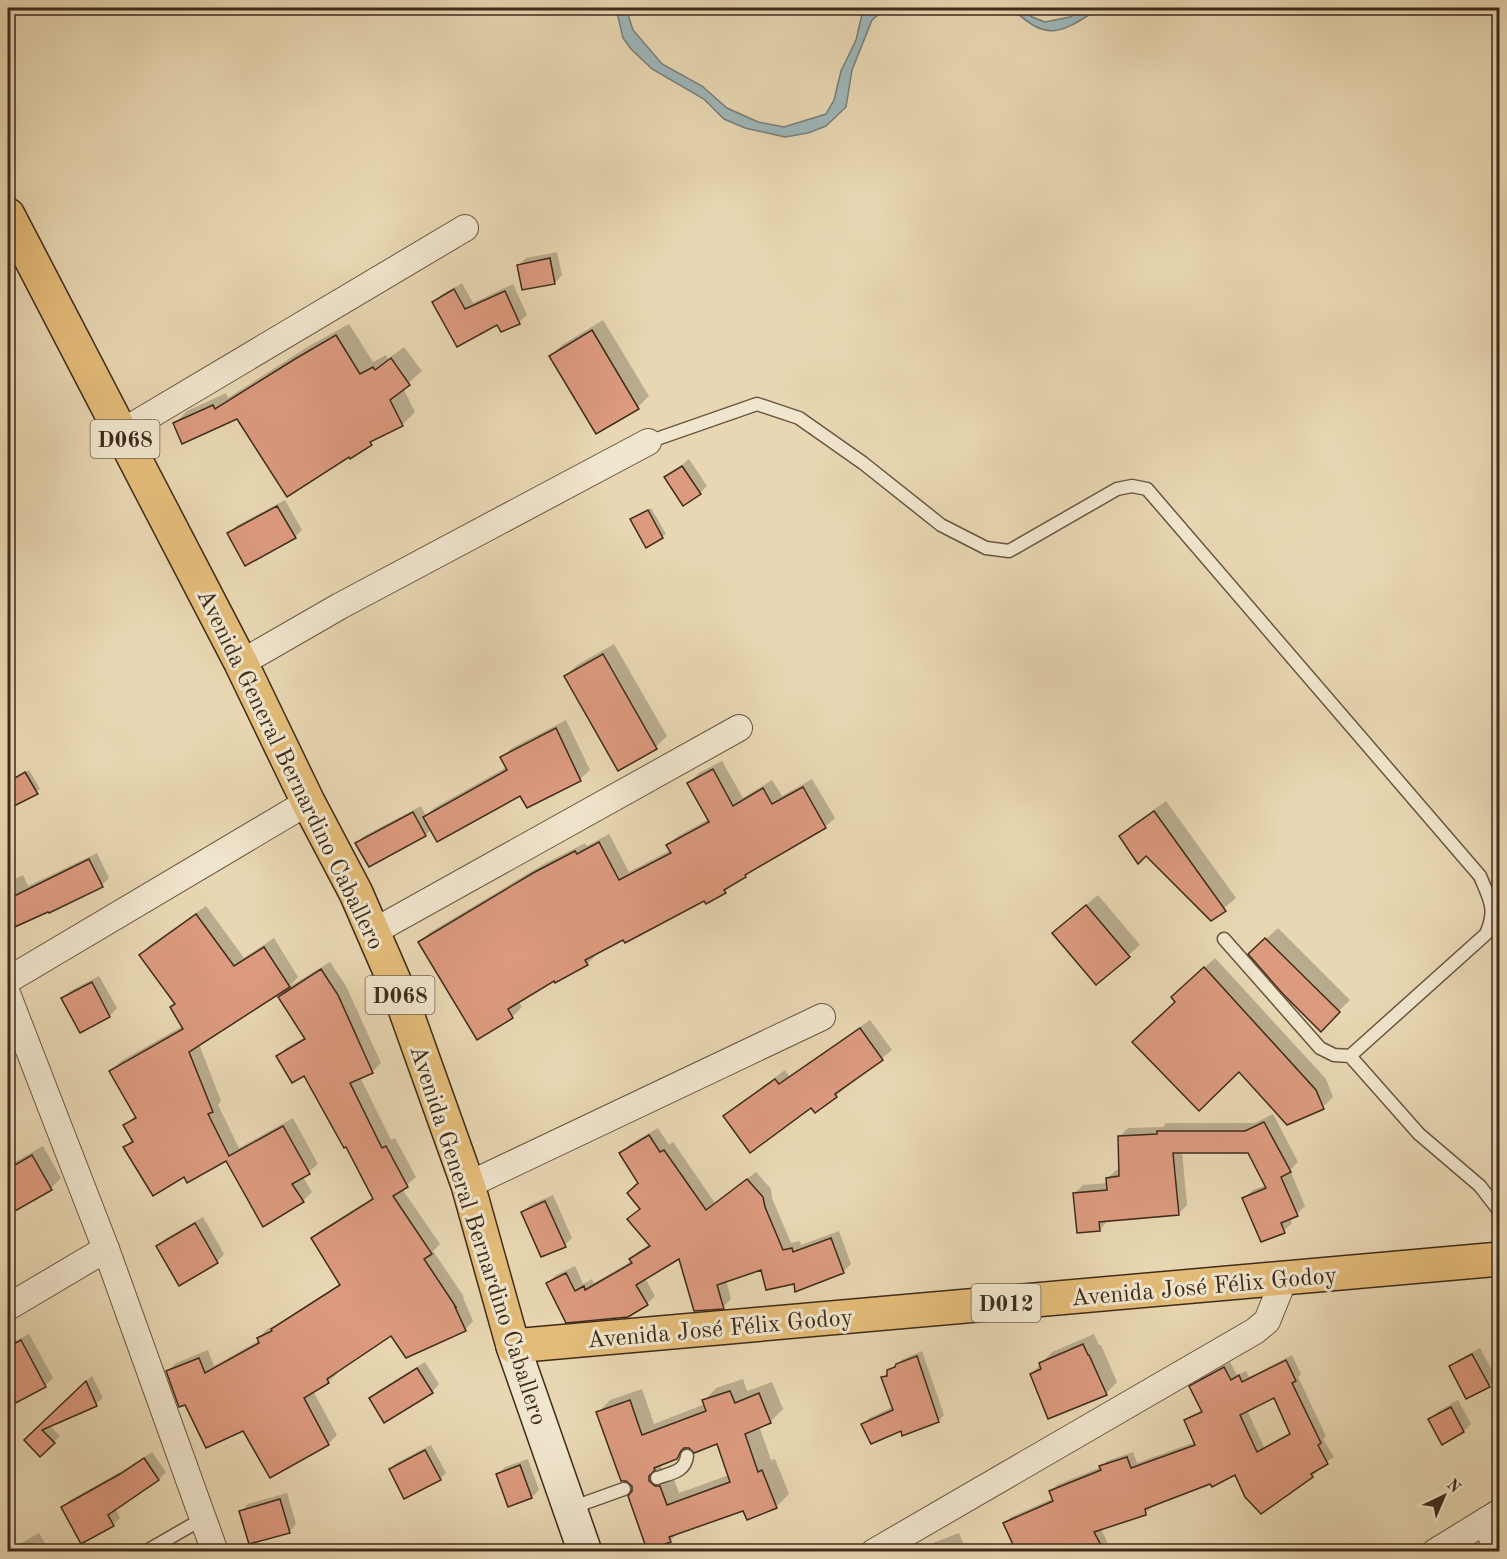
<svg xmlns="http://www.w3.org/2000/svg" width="1507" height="1559" viewBox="0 0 1507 1559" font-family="'Old Standard TT',serif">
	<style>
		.water { fill: #9db6b9; stroke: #777e79; stroke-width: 1.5 }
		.shadow { fill: #0003; fill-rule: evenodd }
		.building { fill: #dc9a7f; stroke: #3e2b1a; stroke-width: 1.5; fill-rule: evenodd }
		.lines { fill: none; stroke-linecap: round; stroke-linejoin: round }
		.lane-casing { stroke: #685640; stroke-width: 15 }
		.street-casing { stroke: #685640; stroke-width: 28 }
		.secondary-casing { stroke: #3e2b1a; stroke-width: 36 }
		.primary-casing { stroke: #3e2b1a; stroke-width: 36 }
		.lane { stroke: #f0e5cd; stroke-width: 12 }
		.street { stroke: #f0e5cd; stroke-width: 26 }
		.secondary { stroke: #f0e5cd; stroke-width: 33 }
		.primary { stroke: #e4bc79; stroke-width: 33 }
		.labels { text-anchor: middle; stroke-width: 6; stroke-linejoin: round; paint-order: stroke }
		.shield { fill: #f0e5cd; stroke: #736350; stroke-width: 1.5 }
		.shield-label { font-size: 22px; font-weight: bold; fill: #3e2b1a }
		.street-label { font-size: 24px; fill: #3e2b1a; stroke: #f0e5cd }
	</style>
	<rect width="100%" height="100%" fill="#e8d7b2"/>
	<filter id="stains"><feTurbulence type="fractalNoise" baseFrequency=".00333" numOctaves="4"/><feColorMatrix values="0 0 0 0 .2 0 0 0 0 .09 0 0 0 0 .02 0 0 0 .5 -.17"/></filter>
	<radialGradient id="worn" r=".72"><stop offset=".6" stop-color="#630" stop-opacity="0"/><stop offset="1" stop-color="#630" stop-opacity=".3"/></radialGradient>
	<!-- water -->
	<g class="water">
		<polygon points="616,8 626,8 633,30 662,64 702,86 727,108 758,122 784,127 826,114 834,100 841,71 856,40 862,14 866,8 886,8 872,20 852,70 846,107 826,126 808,133 785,137 745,128 724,119 704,99 652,69 631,49 623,38"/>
		<path d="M 1012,8 L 1020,8 L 1032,17 L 1045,22 L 1070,17 L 1086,8 L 1100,8 C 1062,32 1048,44 1012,8 Z"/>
	</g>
	<!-- shadow -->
	<g class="shadow">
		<polygon points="557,252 562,275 555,283 519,265 526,258"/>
		<polygon points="462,283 473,303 513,284 527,315 519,322 501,330 498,323 434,302 441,295"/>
		<polygon points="603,320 649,396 638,407 551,356 562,345"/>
		<polygon points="349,324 373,362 386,355 388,359 404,347 422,371 403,388 415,412 402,425 378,437 351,457 238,417 175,423 187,411 226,393 228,398 309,346"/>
		<polygon points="689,459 707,486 700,493 666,478"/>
		<polygon points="285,500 302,530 295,537 229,534 236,526"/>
		<polygon points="651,508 666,534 646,546 632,519"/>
		<polygon points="614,644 667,736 656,747 618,769 566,676 577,665"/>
		<polygon points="566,720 590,770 580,779 527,806 521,794 431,829 426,835 369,865 357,843 364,836 421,806 426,816 434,808 507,767 502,757 512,748"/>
		<polygon points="722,761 743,798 772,780 782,796 812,779 835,818 825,827 753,868 725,891 595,953 596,955 587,964 555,979 518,1001 522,1007 512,1017 420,942 429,933 544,864 585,843 587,846 609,834 629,872 671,850 668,845 678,836 709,819 689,783 699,773"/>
		<polygon points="29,770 40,789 8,807 8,782"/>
		<polygon points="1166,801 1236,898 1211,919 1146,854 1121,837 1132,825"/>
		<polygon points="97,853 109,878 102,885 8,928 8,882 23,875 28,886"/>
		<polygon points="1098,895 1140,945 1096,983 1065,922"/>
		<polygon points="206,906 244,958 274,938 298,977 289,987 330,962 346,986 381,1063 372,1072 360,1077 391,1140 395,1138 416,1177 402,1189 440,1244 433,1251 464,1297 463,1298 473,1321 465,1330 391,1334 336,1372 337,1374 328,1382 313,1391 337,1435 328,1444 244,1429 168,1371 176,1363 208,1350 214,1366 260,1340 259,1338 267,1329 277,1325 341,1283 312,1238 321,1230 374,1197 347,1145 304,1074 278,1057 286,1048 305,1037 279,997 287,987 199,1044 221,1101 218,1105 239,1148 293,1118 318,1164 303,1177 312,1192 303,1201 227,1159 185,1175 125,1147 133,1139 125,1125 136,1115 111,1071 121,1061 183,1026 171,1007 176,1003 141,955 150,945"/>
		<polygon points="1278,928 1350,1000 1321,1029 1250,954"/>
		<polygon points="1215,958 1326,1079 1333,1097 1323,1107 1176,1001 1183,987"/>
		<polygon points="99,976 117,1008 110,1016 80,1031 63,999 70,991"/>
		<polygon points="870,1020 892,1050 836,1096 812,1106 725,1116 735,1107 785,1070 789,1076"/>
		<polygon points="1273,1114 1298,1162 1290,1170 1305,1206 1297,1214 1290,1217 1292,1223 1284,1231 1244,1199 1253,1190 1266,1185 1249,1151 1182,1151 1187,1205 1179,1213 1108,1220 1100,1230 1074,1194 1083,1185 1108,1183 1108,1178 1116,1170 1121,1169 1119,1137 1128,1128 1163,1127 1166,1123 1255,1123"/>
		<polygon points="658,1128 669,1145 673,1142 715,1203 756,1172 771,1189 772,1198 791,1243 800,1241 801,1245 839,1231 851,1264 843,1272 795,1283 763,1268 726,1280 731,1299 723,1307 680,1257 645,1278 655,1296 647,1304 627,1316 548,1283 556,1275 575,1266 583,1284 592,1279 594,1283 632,1261 631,1259 639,1251 650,1244 641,1208 639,1183 621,1154 629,1145"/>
		<polygon points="43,1146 61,1178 51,1188 8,1214 8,1166"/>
		<polygon points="553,1195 572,1238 565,1245 523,1212 530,1205"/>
		<polygon points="203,1217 224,1254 217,1262 157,1246 165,1239"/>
		<polygon points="29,1334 53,1378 45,1386 8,1406 8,1345"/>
		<polygon points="1094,1334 1099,1345 1101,1345 1117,1382 1106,1394 1031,1374 1052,1352"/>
		<polygon points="1480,1348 1496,1378 1489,1385 1450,1367 1458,1360"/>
		<polygon points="922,1351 944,1415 938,1421 901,1429 863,1424 869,1418 893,1407 883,1377 903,1359"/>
		<path d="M 1292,1355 L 1301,1374 L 1298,1377 L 1326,1436 L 1323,1439 L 1334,1457 L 1317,1469 L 1318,1470 L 1312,1476 L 1236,1473 L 1151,1505 L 1152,1507 L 1147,1512 L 1144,1502 L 1144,1512 L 1147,1512 L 1146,1513 L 1101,1529 L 1112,1552 L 1072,1552 L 1068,1544 L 1050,1552 L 1018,1552 L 1005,1523 L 1011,1517 L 1054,1498 L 1051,1491 L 1057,1485 L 1101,1467 L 1107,1461 L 1133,1452 L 1137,1463 L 1195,1442 L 1186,1421 L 1192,1415 L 1203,1410 L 1191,1387 L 1197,1381 L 1230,1362 L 1237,1375 L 1246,1371 L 1249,1377 ZM 1275,1396 L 1291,1432 L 1264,1447 L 1247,1410 Z"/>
		<polygon points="425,1362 439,1384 432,1392 371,1398 378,1391"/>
		<polygon points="92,1376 103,1398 96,1404 49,1425 60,1436 40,1455 26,1440"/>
		<path d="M 743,1379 L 747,1391 L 772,1382 L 783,1409 L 770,1422 L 759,1426 L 771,1460 L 775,1459 L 789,1494 L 776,1507 L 744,1509 L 678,1533 L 670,1541 L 633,1492 L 633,1485 L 598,1413 L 610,1400 L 642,1389 L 654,1424 L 705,1404 L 704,1401 L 716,1388 ZM 718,1443 L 729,1475 L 679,1493 L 672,1474 L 668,1474 L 661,1468 L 661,1464 L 677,1458 L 688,1447 Z"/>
		<polygon points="1458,1400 1471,1424 1464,1431 1430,1419 1437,1412"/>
		<polygon points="431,1445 446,1473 440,1479 391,1469 396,1463"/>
		<polygon points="152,1452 166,1472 159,1479 115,1508 120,1518 113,1525 63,1507 70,1500 129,1467"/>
		<polygon points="528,1459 539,1490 532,1497 498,1474 505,1467"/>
		<polygon points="287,1493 296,1524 289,1532 241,1512 248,1504"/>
		<polygon points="39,1533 50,1552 10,1552 15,1547"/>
		<polygon points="959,1533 967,1552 920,1552 925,1546"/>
	</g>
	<!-- building -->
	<g class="building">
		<polygon points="550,258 555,284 522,290 517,265"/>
		<polygon points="454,289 465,309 505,291 520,324 501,332 497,325 457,347 432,302"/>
		<polygon points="592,330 639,409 596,434 549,356"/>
		<polygon points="336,335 360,374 373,367 375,370 391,358 410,385 390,400 403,426 370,442 372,445 350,459 349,457 287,497 237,419 182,444 173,423 213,405 215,409 295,359"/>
		<polygon points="682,466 701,494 683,506 664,477"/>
		<polygon points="277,506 296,538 245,566 227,533"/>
		<polygon points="648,510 663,538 646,548 630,519"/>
		<polygon points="603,654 657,749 618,771 564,676"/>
		<polygon points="556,728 581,781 527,808 520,796 437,842 423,817 507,770 500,757"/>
		<polygon points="713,769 733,806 763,788 772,804 803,787 826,828 745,875 746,877 724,890 726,893 706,904 704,901 625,943 623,940 585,960 588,965 555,983 554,981 508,1009 513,1018 477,1040 418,942 533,873 575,851 577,854 599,842 619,880 671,853 666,845 709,822 687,783"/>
		<polygon points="25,772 38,794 8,809 8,782"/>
		<polygon points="1154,811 1226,911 1211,921 1146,856 1138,864 1119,836"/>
		<polygon points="413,812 426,836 369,867 355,843"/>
		<polygon points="89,859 103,887 49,913 48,912 8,930 8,899"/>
		<polygon points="1086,905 1130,957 1096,985 1052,933"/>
		<polygon points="196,914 234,966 264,947 290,987 189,1052 213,1112 208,1114 229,1156 283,1126 310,1174 292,1184 304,1202 263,1227 226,1161 187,1183 184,1177 153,1196 123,1147 133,1142 123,1125 136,1118 109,1071 183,1029 170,1007 175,1004 139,955"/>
		<polygon points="1265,938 1340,1012 1321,1032 1283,994 1248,954"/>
		<polygon points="1204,967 1316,1090 1324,1109 1287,1125 1239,1072 1199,1111 1132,1042 1175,1002 1171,997"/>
		<polygon points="321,969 338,995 373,1073 350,1083 382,1148 386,1146 408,1187 393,1196 432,1254 424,1259 456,1307 455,1307 466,1331 406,1358 391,1336 327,1379 329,1383 304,1398 329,1445 270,1478 243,1431 206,1448 185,1405 179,1407 166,1371 199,1358 205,1373 259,1343 257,1338 272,1331 271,1329 340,1285 311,1238 373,1199 346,1147 344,1148 304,1076 292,1083 276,1056 305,1039 278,997"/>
		<polygon points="92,982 110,1017 80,1033 61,998"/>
		<polygon points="860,1028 883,1060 835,1094 837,1097 815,1113 811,1108 750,1153 723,1116 775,1079 779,1084"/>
		<polygon points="1264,1122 1291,1172 1281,1177 1298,1216 1281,1223 1285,1233 1261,1242 1242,1198 1266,1188 1248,1153 1173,1153 1179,1215 1099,1222 1100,1231 1077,1233 1073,1193 1107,1190 1106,1178 1119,1176 1118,1136 1157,1134 1157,1131 1245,1131"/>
		<polygon points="649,1135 660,1152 664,1150 706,1210 747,1179 763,1197 765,1207 783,1250 792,1248 793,1252 831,1238 844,1273 795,1292 794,1284 766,1290 761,1270 717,1285 724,1309 694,1311 679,1259 636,1285 648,1305 628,1317 566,1323 546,1283 566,1273 575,1291 584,1286 585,1290 632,1263 629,1259 650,1246 627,1219 640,1209 627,1193 638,1183 619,1153"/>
		<polygon points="32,1155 52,1190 8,1215 8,1169"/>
		<polygon points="545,1201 566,1247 541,1257 521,1212"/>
		<polygon points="195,1223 218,1263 179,1286 156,1246"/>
		<polygon points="21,1340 46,1387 8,1407 8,1347"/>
		<polygon points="1083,1344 1088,1355 1089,1355 1107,1395 1048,1419 1030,1374 1041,1369 1039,1363"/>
		<polygon points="1472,1354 1490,1387 1466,1399 1449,1366"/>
		<polygon points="917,1356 939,1422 902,1436 901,1431 871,1444 861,1424 893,1410 881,1377 887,1376 887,1370 895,1367 896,1364"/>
		<path d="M 1286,1360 L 1296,1381 L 1292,1383 L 1321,1443 L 1318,1445 L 1328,1464 L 1311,1474 L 1313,1477 L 1261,1514 L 1245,1497 L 1235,1475 L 1212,1487 L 1210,1484 L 1145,1509 L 1146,1515 L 1094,1532 L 1104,1551 L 1016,1551 L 1003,1523 L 1053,1501 L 1049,1491 L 1101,1470 L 1099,1466 L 1127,1457 L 1131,1468 L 1195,1445 L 1184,1420 L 1202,1412 L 1189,1386 L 1224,1367 L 1231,1380 L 1239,1375 L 1242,1382 ZM 1274,1398 L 1290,1434 L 1257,1452 L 1240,1415 Z"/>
		<polygon points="417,1368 433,1393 384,1423 369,1398"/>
		<polygon points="86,1381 97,1406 42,1430 55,1443 40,1457 24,1440"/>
		<path d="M 730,1391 L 735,1403 L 759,1393 L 771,1423 L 745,1434 L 758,1472 L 762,1470 L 777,1508 L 747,1520 L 743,1511 L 669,1537 L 671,1542 L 647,1550 L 628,1496 L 632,1491 L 632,1486 L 626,1481 L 621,1481 L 596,1412 L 630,1400 L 642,1435 L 706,1411 L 702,1400 ZM 717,1444 L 730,1482 L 667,1505 L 660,1486 L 655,1486 L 649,1481 L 649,1476 L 655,1470 L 654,1468 L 677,1459 L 681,1451 L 684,1448 L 689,1448 L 694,1453 Z"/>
		<polygon points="1451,1407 1464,1432 1442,1445 1428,1419"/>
		<polygon points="425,1450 441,1480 404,1499 389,1469"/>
		<polygon points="144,1458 159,1480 108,1515 114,1526 81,1544 61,1507 120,1474"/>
		<polygon points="520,1465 532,1498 508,1507 496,1474"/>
		<polygon points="280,1499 290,1533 249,1544 239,1511"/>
	</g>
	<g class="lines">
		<defs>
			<g id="lane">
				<path d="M 648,442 L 757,404 L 799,418 L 863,463 L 941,525 L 986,548 L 1009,551 L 1117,489 L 1132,486 L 1147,489 L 1480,876 C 1490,900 1497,909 1486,934 L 1350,1056"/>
				<polyline points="1224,939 1320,1048 1334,1055 1350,1056 1419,1134 1480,1186 1500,1212"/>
				<path d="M 657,1478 C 671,1473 685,1472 687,1456"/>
				<polyline points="571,1508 624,1489"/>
				<polyline points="145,1552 204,1518"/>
			</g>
			<g id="street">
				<polyline points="122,432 465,228"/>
				<polyline points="241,663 340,606 648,442"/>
				<polyline points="373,932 739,728"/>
				<polyline points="8,980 308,802"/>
				<polyline points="8,996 106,1249 215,1552"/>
				<polyline points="468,1185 822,1017"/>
				<polyline points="8,1307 106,1249"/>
				<polyline points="1487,1520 1496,1552"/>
				<polyline points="874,1552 1255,1331 1267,1321 1284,1279"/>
				<polyline points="1435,1552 1500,1512"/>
			</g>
			<polyline id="secondary" points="513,1346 585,1552"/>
			<polyline id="primary" points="8,215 241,663 308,802 356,893 399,992 468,1185 513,1346 1500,1259"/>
		</defs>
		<!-- lane casing -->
		<use href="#lane" class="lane-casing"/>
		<!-- street casing -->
		<use href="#street" class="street-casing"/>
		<!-- secondary casing -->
		<use href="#secondary" class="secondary-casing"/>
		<!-- primary casing -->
		<use href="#primary" class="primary-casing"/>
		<!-- lane -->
		<use href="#lane" class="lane"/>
		<!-- street -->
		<use href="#street" class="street"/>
		<!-- secondary -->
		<use href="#secondary" class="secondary"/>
		<!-- primary -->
		<use href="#primary" class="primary"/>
	</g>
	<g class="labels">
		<!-- shield labels -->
		<g class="shield">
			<rect x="90.5" y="420" width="69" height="38" rx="4.5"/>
			<rect x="365.5" y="976" width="69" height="38" rx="4.5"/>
			<rect x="971.5" y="1284" width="69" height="38" rx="4.5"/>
		</g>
		<g class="shield-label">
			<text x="125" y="447">D068</text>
			<text x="400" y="1003">D068</text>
			<text x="1006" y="1311">D012</text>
		</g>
		<!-- street labels -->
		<g class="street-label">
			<text transform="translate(291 769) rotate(64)" y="8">Avenida General Bernardino Caballero</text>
			<text transform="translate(479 1235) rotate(72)" y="8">Avenida General Bernardino Caballero</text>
			<text transform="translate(1204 1286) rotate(-5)" y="8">Avenida José Félix Godoy</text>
			<text transform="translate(720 1328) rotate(-5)" y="8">Avenida José Félix Godoy</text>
		</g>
	</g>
	<!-- margin -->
	<rect width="1507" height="1559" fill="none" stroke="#e8d7b2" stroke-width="30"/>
	<rect x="9" y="9" width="1489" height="1541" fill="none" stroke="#3e2b1a" stroke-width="3"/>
	<rect x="15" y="15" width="1477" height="1529" fill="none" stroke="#3e2b1a" stroke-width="1.5"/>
	<!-- north arrow -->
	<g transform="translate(1444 1496) rotate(44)" stroke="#f0e5cd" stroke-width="4.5" paint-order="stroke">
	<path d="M0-4.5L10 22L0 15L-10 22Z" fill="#3e2b1a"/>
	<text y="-9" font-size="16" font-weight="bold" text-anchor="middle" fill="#3e2b1a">N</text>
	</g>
	<rect width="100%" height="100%" filter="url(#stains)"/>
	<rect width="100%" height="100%" fill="url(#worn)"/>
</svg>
